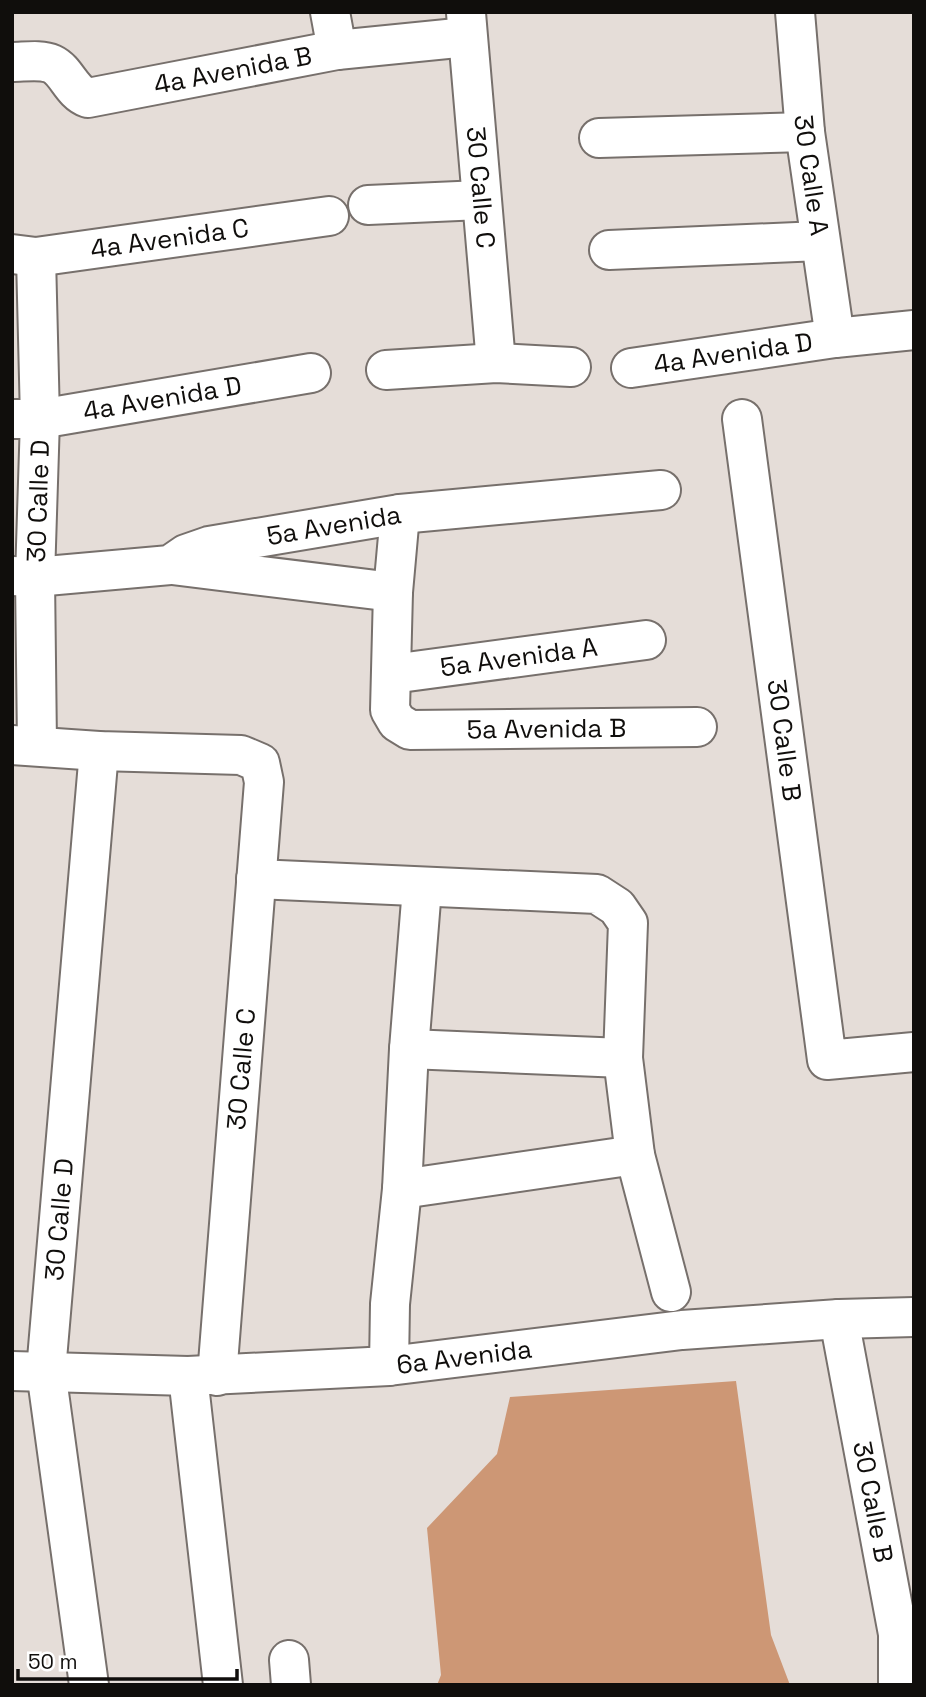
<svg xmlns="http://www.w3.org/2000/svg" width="926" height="1697" viewBox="0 0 926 1697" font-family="'Space Grotesk',sans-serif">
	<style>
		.forest { fill: #cd9775 }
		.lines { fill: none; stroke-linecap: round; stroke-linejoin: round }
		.minor-casing { stroke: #77706c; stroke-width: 42 }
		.minor { stroke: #fff; stroke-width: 38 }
		.labels { text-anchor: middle; stroke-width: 7; stroke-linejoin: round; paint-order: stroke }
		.street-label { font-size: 26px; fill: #100e0c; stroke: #fff }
	</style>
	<rect width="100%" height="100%" fill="#e5ddd8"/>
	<!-- forest -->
	<polygon class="forest" points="736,1381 771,1635 790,1685 437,1685 441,1675 427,1528 497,1454 510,1397"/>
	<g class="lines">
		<defs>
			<g id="minor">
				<polyline points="330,12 337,50"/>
				<path id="s1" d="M 795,12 L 805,132 L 835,338"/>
				<path id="s2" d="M 466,13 L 496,363"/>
				<path id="s3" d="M 12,62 C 24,62 41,59 52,64 C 67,71 71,92 88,98 L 337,50 L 467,37"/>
				<polyline points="599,138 805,132"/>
				<polyline points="368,205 481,200"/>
				<polyline points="609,250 820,241"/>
				<path id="s4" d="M 12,254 L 36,257 L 329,216"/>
				<polyline points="36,257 40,419 35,577 37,745"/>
				<path id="s5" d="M 631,368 L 835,338 L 914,330"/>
				<polyline points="386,370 496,363 571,367"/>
				<path id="s6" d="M 12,419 L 40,419 L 311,373"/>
				<path id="s7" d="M 742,419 L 827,1060 L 914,1052"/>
				<path id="s8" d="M 400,514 L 393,592 L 390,710 L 397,722 L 410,730 L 697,727"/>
				<polyline points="172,565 393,592"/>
				<path id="s9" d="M 12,576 L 35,577 L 170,565 L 186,554 L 209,546 L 400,514 L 661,490"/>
				<path id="s10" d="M 392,674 L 646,640"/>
				<polyline points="12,745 99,751 241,755 260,763 264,782 217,1376"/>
				<polyline points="256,879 597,894 617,907 628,923 623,1058 635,1155 671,1292"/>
				<polyline points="409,1049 623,1058"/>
				<polyline points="402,1189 635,1155"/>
				<path id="s11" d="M 839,1319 L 898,1634 L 898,1685"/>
				<polyline points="389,1366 390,1304 402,1189 409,1049 422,888"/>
				<path id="s12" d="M 12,1371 L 188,1376 L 389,1366 L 682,1330 L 839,1319 L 914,1317"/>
				<polyline points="188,1376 223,1685"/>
				<polyline points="289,1660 291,1685"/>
				<path id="s13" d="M 89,1685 L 46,1371 L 99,751"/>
			</g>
		</defs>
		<!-- minor casing -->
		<use href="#minor" class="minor-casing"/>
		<!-- minor -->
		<use href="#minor" class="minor"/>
	</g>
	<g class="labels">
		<!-- street labels -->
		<g class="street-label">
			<text dy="9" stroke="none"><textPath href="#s3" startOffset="238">4a Avenida B</textPath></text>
			<text dy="9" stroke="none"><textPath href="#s1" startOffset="164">30 Calle A</textPath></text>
			<text dy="9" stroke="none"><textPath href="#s2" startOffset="175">30 Calle C</textPath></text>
			<text dy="9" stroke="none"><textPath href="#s4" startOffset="159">4a Avenida C</textPath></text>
			<text dy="9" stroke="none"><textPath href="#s5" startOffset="103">4a Avenida D</textPath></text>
			<text dy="9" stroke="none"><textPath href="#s6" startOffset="152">4a Avenida D</textPath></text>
			<text transform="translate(38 501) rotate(-88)" y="9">30 Calle D</text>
			<text dy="9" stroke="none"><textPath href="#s9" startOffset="329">5a Avenida</textPath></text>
			<text dy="9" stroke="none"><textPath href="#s10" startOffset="128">5a Avenida A</textPath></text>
			<text dy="9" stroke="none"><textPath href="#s8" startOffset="362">5a Avenida B</textPath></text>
			<text dy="9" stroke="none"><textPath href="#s7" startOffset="324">30 Calle B</textPath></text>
			<text transform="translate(241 1069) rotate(-85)" y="9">30 Calle C</text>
			<text dy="9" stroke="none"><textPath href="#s13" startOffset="469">30 Calle D</textPath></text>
			<text dy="9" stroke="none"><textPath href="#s12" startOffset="453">6a Avenida</textPath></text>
			<text dy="9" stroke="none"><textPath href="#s11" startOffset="186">30 Calle B</textPath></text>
		</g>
	</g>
	<!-- border -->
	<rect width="926" height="1697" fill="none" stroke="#100e0c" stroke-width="28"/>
	<!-- scale -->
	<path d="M18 1669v10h219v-10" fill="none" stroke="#100e0c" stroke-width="3.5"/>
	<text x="28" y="1669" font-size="21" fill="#100e0c" stroke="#ffffff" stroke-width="5" paint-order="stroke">50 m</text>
</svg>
